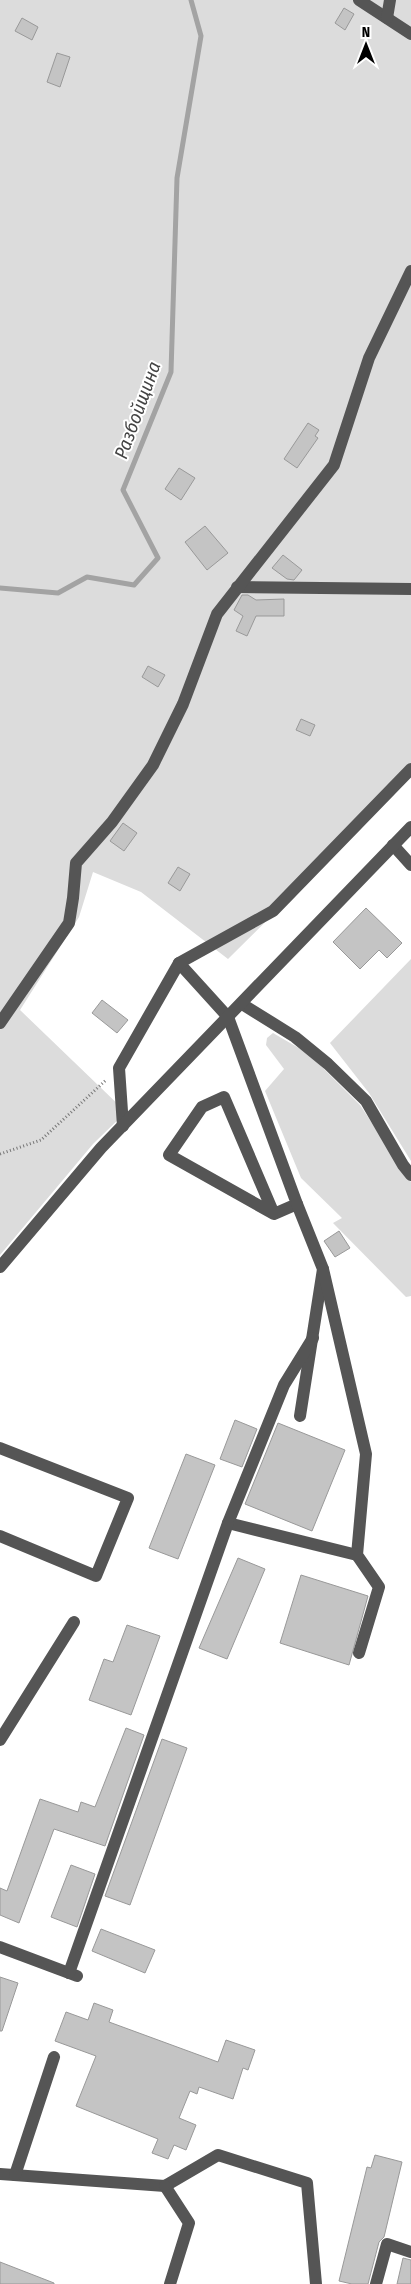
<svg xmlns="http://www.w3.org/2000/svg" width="411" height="2284" viewBox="0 0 411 2284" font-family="'Fira Sans Condensed',sans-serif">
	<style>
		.green { fill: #dcdcdc }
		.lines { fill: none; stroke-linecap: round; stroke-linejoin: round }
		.stream { stroke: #a3a3a3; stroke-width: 5 }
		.building { fill: #c4c4c4; stroke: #999 }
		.path { stroke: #777; stroke-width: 3; stroke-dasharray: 1 2.5; stroke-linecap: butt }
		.minor { stroke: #555; stroke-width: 12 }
		.labels { text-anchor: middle; stroke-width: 4; stroke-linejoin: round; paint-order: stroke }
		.water-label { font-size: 19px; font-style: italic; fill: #444; stroke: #fff }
	</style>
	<rect width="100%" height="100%" fill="#fff"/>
	<!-- green -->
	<g class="green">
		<polygon points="0,0 411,0 411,777 228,959 141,892 93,872 79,917 20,1010 126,1112 93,1144 0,1255"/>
		<polygon points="411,959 411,1161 369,1093 330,1043"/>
		<polygon points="273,1033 309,1054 360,1105 411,1182 411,1296 406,1297 333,1223 342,1218 301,1178 265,1091 284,1069 266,1045 267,1038"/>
	</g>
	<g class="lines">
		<!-- stream -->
		<polyline class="stream" points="0,588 58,593 87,577 134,585 158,558 123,490 171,372 177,178 201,36 191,0"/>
	</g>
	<!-- building -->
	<g class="building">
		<polygon points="344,8 354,14 345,30 335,23"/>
		<polygon points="22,18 38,27 32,40 15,31"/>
		<polygon points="57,53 70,57 60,87 47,82"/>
		<polygon points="308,423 319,430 315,436 318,438 297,468 284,459"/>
		<polygon points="179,468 195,478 181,500 165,489"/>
		<polygon points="205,526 228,553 207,570 185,542"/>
		<polygon points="283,555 302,570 294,580 287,579 272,568"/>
		<polygon points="242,595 248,595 256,600 284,599 284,616 256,616 247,636 236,631 243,616 234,610"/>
		<polygon points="148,666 165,675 158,687 142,677"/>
		<polygon points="301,719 315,725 310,736 296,730"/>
		<polygon points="123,823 137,833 124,851 110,841"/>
		<polygon points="178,867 190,874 180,891 168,883"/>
		<polygon points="366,908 402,943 387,958 379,950 360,969 333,942"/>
		<polygon points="102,1000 128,1020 117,1033 92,1013"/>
		<polygon points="339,1231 350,1248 335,1257 324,1241"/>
		<polygon points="235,1420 257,1429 242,1467 220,1459"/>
		<polygon points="278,1423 345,1450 312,1531 245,1504"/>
		<polygon points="186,1454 215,1465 178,1559 149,1548"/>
		<polygon points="238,1558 265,1569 227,1659 199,1648"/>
		<polygon points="301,1575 368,1596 349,1665 280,1643"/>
		<polygon points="127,1625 160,1636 131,1715 89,1700 104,1659 113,1662"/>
		<polygon points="126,1728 144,1735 105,1846 54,1829 19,1923 0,1915 0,1888 7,1891 40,1799 78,1812 81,1802 95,1807"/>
		<polygon points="162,1739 187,1748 130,1905 105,1896"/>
		<polygon points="71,1865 95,1874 77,1927 51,1917"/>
		<polygon points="101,1929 155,1950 145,1973 92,1951"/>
		<polygon points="0,1977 18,1983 2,2031 0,2031"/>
		<polygon points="94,2003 113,2010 109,2022 218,2062 226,2040 255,2050 248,2070 243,2068 233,2099 199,2087 197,2094 190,2091 179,2118 196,2125 186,2150 174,2145 168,2159 152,2153 158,2139 76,2106 96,2056 55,2041 66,2012 88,2020"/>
		<polygon points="375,2155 402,2162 384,2237 379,2242 368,2284 352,2284 339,2281 367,2167 371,2168"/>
		<polygon points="403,2258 411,2260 411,2284 397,2284"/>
		<polygon points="0,2262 54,2283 54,2284 0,2284"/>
	</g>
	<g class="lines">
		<!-- path -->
		<polyline class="path" points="0,1154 41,1140 106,1080"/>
		<!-- minor -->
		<g class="minor">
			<polyline points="359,0 411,34"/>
			<polyline points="387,18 390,0"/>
			<polyline points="237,587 411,589"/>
			<polyline points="393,845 411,865"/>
			<polyline points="179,963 228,1017 297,1204 274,1214 169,1155 202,1107 224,1097 274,1214"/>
			<polyline points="242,1004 295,1037 328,1064 366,1101 403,1165 411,1175"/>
			<polyline points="0,1023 69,923 73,898 76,863 112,822 153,765 183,704 217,614 334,465 369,358 411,271"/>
			<polyline points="123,1126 119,1068 179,963 273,911 411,769"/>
			<polyline points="297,1204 323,1269 300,1416"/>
			<polyline points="0,1267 101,1148 411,827"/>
			<polyline points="323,1269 366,1454 357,1555 379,1587 359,1653"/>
			<polyline points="313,1338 284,1385 228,1523 357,1555"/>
			<polyline points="0,1448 128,1498 96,1576 0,1536"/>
			<polyline points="0,1740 74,1622"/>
			<polyline points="0,1947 77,1976"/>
			<polyline points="69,1973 228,1523"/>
			<polyline points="0,2174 165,2186 218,2155 307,2183 316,2284"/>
			<polyline points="15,2175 54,2057"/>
			<polyline points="165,2186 189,2223 170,2284"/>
			<polyline points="376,2284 387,2244 411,2252"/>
		</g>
	</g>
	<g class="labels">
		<!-- water labels -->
		<g class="water-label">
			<text transform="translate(137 410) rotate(-70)" y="7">Разбойщина</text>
		</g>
	</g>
	<!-- north arrow -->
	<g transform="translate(366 45)" stroke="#ffffff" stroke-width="4" paint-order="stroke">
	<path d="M0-4L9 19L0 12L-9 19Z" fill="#000000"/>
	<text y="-8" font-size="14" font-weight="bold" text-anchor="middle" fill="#000000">N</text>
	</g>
</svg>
